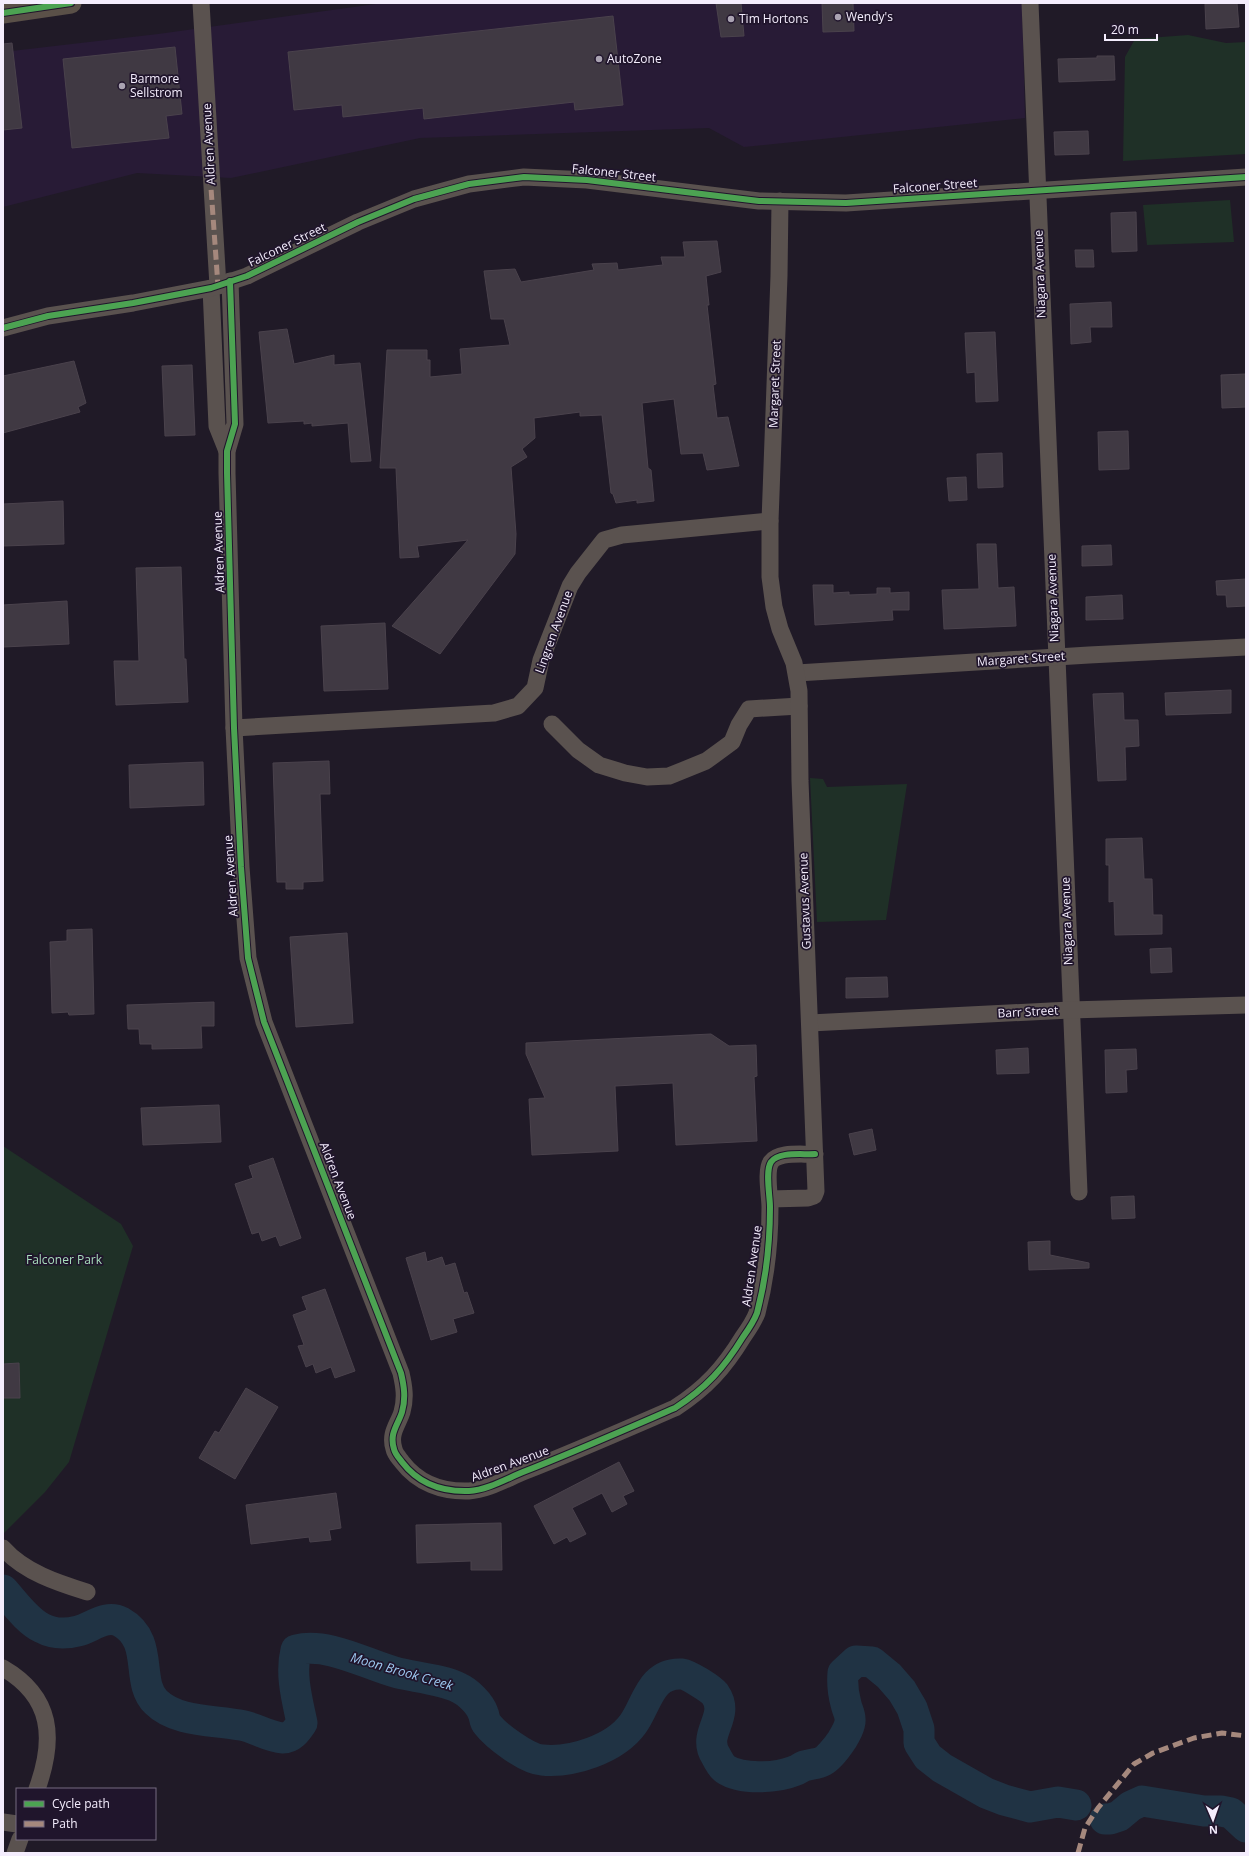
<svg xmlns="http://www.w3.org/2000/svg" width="1249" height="1856" viewBox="0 0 1249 1856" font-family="'Open Sans',sans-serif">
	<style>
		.built { fill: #281b36 }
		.green { fill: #1f3027 }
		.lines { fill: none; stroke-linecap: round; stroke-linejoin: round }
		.river { stroke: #203344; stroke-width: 31 }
		.building { fill: #403943; stroke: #4a424c }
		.minor { stroke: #5a524f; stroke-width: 17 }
		.major { stroke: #5a5048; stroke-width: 21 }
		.quiet { stroke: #a5887d; stroke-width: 5; stroke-dasharray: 10 5; stroke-linecap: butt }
		.cycleway-casing { stroke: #20152c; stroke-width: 8 }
		.cycleway { stroke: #4ca352; stroke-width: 6 }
		.poi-dot { fill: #aaa3b2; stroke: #20152c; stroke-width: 1.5 }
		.labels { text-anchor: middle; stroke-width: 3.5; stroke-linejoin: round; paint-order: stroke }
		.poi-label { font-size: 12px; fill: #f4edfd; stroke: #20152c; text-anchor: start }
		.street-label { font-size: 12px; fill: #f4edfd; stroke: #20152c }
		.park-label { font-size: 12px; fill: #a8debc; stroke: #20152c }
		.water-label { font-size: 13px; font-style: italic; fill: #9cc7ef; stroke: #20152c }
	</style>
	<rect width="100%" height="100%" fill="#201a27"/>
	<!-- built -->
	<polygon class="built" points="383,3 1022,3 1025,118 744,147 709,128 420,138 231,178 137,173 3,207 3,52 158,34"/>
	<!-- green -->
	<g class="green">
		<polygon points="1188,35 1226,43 1246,42 1246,154 1123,161 1125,57 1135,39"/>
		<polygon points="1230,200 1234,242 1147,245 1143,205"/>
		<polygon points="810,778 823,779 827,787 907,784 886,920 817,922"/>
		<polygon points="3,1146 121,1224 133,1246 69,1462 45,1492 3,1534"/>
	</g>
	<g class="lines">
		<!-- river -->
		<g class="river">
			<path d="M 3,1590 C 14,1602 27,1621 42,1628 C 53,1634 66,1634 78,1631 C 91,1628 106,1614 121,1622 C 155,1641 135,1682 156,1702 C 176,1722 213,1720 240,1725 C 254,1727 268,1737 283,1738 C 292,1738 297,1730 302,1723 C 297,1699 290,1674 296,1650 C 329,1642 367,1665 398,1673 C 415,1677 444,1680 459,1688 C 468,1692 480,1704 483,1713 C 485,1717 484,1721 487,1724 C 496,1736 527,1759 542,1760 C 572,1763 615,1749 633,1724 C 647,1705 650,1672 682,1674 C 689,1675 711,1689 715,1694 C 731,1717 701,1733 716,1756 C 718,1760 722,1767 725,1769 C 741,1780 777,1778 794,1771 C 798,1770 801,1767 804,1766 C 810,1764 818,1764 823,1761 C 829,1758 838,1746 842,1740 C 845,1735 851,1725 850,1719 C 850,1714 847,1709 846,1704 C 843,1693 842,1684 843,1673 L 856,1661 L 872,1662 L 889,1676 L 902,1691 L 912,1708 L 919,1729 L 919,1743 L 928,1757 L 942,1768 L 986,1793 L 1004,1800 L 1030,1807 L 1058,1802 L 1076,1805"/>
			<polyline points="1105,1819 1110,1819 1119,1816 1131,1806 1142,1801 1204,1811 1221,1811 1231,1813 1246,1827"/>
		</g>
	</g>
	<!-- building -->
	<g class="building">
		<polygon points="716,3 741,3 744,36 721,37"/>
		<polygon points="822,3 853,3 854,31 823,32"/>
		<polygon points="1237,3 1239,27 1206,29 1205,4"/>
		<polygon points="613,16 623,105 575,110 574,102 424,119 423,108 343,117 342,105 294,110 288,52"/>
		<polygon points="12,43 22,128 3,130 3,44"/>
		<polygon points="175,47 182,114 166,116 169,138 72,148 63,59"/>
		<polygon points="1097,56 1114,56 1115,80 1059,82 1058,59 1097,58"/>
		<polygon points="1088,131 1089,154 1055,155 1054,132"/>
		<polygon points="1136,212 1137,251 1112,252 1111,213"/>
		<polygon points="717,241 721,272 706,276 709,305 707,305 716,384 713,385 717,418 728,417 739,466 707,470 703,453 681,454 674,399 642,403 648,468 651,470 654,501 637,503 637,500 616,503 613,494 611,493 602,415 580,416 580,412 534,418 535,438 522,449 527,457 511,467 516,534 515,554 440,654 392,626 468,540 417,546 419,557 400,558 396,468 380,468 387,350 427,350 427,360 430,360 430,377 462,374 460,349 510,345 504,319 491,319 484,271 515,269 521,282 594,270 592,264 617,263 618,270 663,265 661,257 685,257 683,242"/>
		<polygon points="1075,250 1093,250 1094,267 1076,267"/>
		<polygon points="1111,302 1112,327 1090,327 1091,342 1071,344 1070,304"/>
		<polygon points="287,329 294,364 334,355 334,365 360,363 371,461 351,462 348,423 312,426 312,423 304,424 304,421 268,423 259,332"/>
		<polygon points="995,332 998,401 976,402 975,372 967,373 965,333"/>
		<polygon points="74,361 86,403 78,407 80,412 3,433 3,376"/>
		<polygon points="192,365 195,435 165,436 162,366"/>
		<polygon points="1246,374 1246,407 1222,408 1221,375"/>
		<polygon points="1128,431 1129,469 1099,470 1098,432"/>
		<polygon points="1002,453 1003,487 978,488 977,454"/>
		<polygon points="966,477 967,500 949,501 947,478"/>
		<polygon points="63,501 64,544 3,546 3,504"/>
		<polygon points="977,544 996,544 998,588 1014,587 1016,626 944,629 942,590 979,589"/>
		<polygon points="1111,545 1112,565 1082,566 1082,546"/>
		<polygon points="181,567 184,659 186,659 188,702 116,705 114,661 139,661 136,568"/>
		<polygon points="1246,579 1246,606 1227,607 1226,595 1217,595 1216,581"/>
		<polygon points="813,585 833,585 833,593 849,592 849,595 877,594 877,588 890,588 890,593 909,592 909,610 892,610 893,620 815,625"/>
		<polygon points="1122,595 1123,619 1086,620 1086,597"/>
		<polygon points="67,601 69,644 3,647 3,605"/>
		<polygon points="385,623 388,689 324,691 321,626"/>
		<polygon points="1231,690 1231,713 1166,715 1165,693"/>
		<polygon points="1123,693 1124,720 1138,720 1139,746 1125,747 1126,780 1098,781 1093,694"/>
		<polygon points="329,761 330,794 320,794 323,881 303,882 303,889 286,889 286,882 277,882 273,763"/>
		<polygon points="203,762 204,805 130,808 129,765"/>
		<polygon points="1142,838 1144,879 1152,879 1153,915 1162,915 1162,934 1115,935 1114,901 1109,902 1109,865 1106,865 1106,839"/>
		<polygon points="92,929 94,1014 69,1015 68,1012 52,1013 50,942 67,941 67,930"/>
		<polygon points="347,933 353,1023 296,1027 290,937"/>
		<polygon points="1171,948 1172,972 1151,973 1150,949"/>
		<polygon points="887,977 888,997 846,998 846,978"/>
		<polygon points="214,1002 214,1026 201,1026 202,1048 152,1049 152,1044 140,1044 139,1029 128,1029 127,1005"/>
		<polygon points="711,1034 729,1046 756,1045 757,1076 754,1077 757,1141 676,1145 673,1083 615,1086 618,1151 532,1155 529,1099 545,1098 526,1054 526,1043"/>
		<polygon points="1028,1048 1029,1073 997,1074 996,1050"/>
		<polygon points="1136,1049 1137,1069 1126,1070 1127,1092 1106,1093 1105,1050"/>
		<polygon points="219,1105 221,1142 143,1145 141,1108"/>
		<polygon points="872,1129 876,1150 854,1155 849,1134"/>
		<polygon points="273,1158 301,1238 280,1246 276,1236 262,1241 259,1232 252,1234 235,1184 253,1178 249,1166"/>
		<polygon points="1134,1196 1135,1218 1112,1219 1111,1197"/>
		<polygon points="1050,1241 1050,1255 1089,1263 1089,1268 1029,1270 1028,1242"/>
		<polygon points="425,1252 427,1262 442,1257 445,1266 455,1263 464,1293 467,1292 474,1313 453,1319 457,1332 431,1340 406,1258"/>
		<polygon points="325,1289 355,1371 335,1378 331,1367 316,1373 313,1364 306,1367 298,1346 304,1345 293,1315 307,1310 302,1297"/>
		<polygon points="19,1363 20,1398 3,1398 3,1364"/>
		<polygon points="246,1388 278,1407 235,1479 199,1458 215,1431 219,1433"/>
		<polygon points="619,1462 634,1491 623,1496 627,1504 612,1512 602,1493 572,1508 586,1534 570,1542 567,1537 554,1544 534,1506"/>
		<polygon points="336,1493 341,1528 329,1530 331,1540 310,1542 309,1537 251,1544 246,1505"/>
		<polygon points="501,1523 502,1570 471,1570 471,1561 417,1563 416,1525"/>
	</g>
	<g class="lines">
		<!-- minor -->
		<g class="minor">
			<polyline points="201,3 218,286"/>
			<polyline points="1030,3 1079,1192"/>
			<path d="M 230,281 L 235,424 L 227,451 L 227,473 L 234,728 L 241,867 L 248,958 L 264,1022 L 401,1373 C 404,1386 406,1398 402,1412 C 398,1425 389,1433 394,1449 C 395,1454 399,1458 402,1462 C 418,1483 442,1492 469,1491 C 487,1490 506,1479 523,1472 C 574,1452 624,1430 675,1408 C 706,1388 724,1368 743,1337 C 748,1330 754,1321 757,1313 C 766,1279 770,1242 770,1207 C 770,1196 765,1171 771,1162 C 779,1151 803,1155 815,1154"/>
			<polyline points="211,288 217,426 227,451"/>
			<polyline points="3,328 48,316 133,303 211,288 247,276 358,222 414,199 469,184 524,177 587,180 759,201 846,203 1246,177"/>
			<polyline points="797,673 1089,655 1246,647"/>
			<polyline points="552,724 578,750 599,765 625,773 647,777 669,776 706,761 732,742 739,725 749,709 799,706"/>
			<polyline points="234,728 494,713 518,706 535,688 541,660 570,586 578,573 604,540 622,535 770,521"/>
			<polyline points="810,1023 1070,1010 1246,1005"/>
			<polyline points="770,1199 808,1198 814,1196 816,1191 800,781 799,691 794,663 780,629 774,607 770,577 770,521 779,276 780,201"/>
			<path d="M 3,1548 C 24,1572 58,1583 87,1592"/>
			<path d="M 3,1668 C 53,1697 55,1739 37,1789"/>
			<polyline points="3,1822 17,1824"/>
			<polyline points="15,1853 20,1839"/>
		</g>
		<!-- major -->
		<polyline class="major" points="3,13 71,3"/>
		<!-- quiet -->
		<g class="quiet">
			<polyline points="209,160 218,286"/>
			<polyline points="1078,1853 1085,1828 1098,1808 1134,1764 1153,1753 1194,1738 1222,1733 1246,1736"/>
		</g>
		<defs>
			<g id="cycleway">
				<polyline points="3,13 71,3"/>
				<path d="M 230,281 L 235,424 L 227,451 L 227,473 L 234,728 L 241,867 L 248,958 L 264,1022 L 401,1373 C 404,1386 406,1398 402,1412 C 398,1425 389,1433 394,1449 C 395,1454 399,1458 402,1462 C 418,1483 442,1492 469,1491 C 487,1490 506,1479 523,1472 C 574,1452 624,1430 675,1408 C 706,1388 724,1368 743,1337 C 748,1330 754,1321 757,1313 C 766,1279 770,1242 770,1207 C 770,1196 765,1171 771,1162 C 779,1151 803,1155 815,1154"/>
				<polyline points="3,328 48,316 133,303 211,288 247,276 358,222 414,199 469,184 524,177 587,180 759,201 846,203 1246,177"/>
			</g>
		</defs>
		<!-- cycleway casing -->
		<use href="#cycleway" class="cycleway-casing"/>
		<!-- cycleway -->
		<use href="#cycleway" class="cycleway"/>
	</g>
	<!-- markers -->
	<g class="poi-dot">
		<circle cx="838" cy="17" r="4"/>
		<circle cx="731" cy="19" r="4"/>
		<circle cx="599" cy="59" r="4"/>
		<circle cx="122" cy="86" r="4"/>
	</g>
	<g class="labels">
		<!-- poi labels -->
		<g class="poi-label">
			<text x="846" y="21">Wendy's</text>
			<text x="739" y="23">Tim Hortons</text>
			<text x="607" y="63">AutoZone</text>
			<text x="130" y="83">Barmore<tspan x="130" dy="14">Sellstrom</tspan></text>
		</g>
		<!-- street labels -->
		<g class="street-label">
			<text transform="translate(209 144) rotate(-93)" y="4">Aldren Avenue</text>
			<text transform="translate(614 173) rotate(6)" y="4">Falconer Street</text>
			<text transform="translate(935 186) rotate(-4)" y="4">Falconer Street</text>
			<text transform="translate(287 245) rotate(-26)" y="4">Falconer Street</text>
			<text transform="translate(1040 274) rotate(-92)" y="4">Niagara Avenue</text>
			<text transform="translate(775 384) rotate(-88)" y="4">Margaret Street</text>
			<text transform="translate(219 552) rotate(-92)" y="4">Aldren Avenue</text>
			<text transform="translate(1053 598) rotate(-92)" y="4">Niagara Avenue</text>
			<text transform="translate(554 632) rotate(-70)" y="4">Lingren Avenue</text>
			<text transform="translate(1021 659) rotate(-4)" y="4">Margaret Street</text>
			<text transform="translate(231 876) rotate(-94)" y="4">Aldren Avenue</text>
			<text transform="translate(805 901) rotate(-92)" y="4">Gustavus Avenue</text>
			<text transform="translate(1067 921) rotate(-92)" y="4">Niagara Avenue</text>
			<text transform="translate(1028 1012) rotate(-3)" y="4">Barr Street</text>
			<text transform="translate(338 1181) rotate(69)" y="4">Aldren Avenue</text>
			<text transform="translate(752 1266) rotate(-82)" y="4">Aldren Avenue</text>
			<text transform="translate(510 1464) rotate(-20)" y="4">Aldren Avenue</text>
		</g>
		<!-- park labels -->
		<g class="park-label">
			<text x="64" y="1264">Falconer Park</text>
		</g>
		<!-- water labels -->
		<g class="water-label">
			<text transform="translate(402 1671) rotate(16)" y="5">Moon Brook Creek</text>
		</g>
	</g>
	<!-- border -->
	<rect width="1249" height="1856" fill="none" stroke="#f4edfd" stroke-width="8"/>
	<!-- legend -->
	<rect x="16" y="1788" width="140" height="52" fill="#20152c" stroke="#756b80"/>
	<rect x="24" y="1801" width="20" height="6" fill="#4ca352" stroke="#756b80"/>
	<text x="52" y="1808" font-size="12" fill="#f4edfd">Cycle path</text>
	<rect x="24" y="1821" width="20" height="6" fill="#a5887d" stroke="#756b80"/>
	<text x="52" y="1828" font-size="12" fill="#f4edfd">Path</text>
	<!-- north arrow -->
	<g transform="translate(1213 1820) rotate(178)" stroke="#20152c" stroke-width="3" paint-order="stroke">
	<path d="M0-3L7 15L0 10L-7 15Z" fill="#f4edfd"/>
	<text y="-6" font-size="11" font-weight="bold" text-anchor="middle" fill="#f4edfd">N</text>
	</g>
	<!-- scale -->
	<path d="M1105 34v6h52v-6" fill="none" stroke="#f4edfd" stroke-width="2"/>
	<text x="1111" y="34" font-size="12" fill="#f4edfd" stroke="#20152c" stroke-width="3" paint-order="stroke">20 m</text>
</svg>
